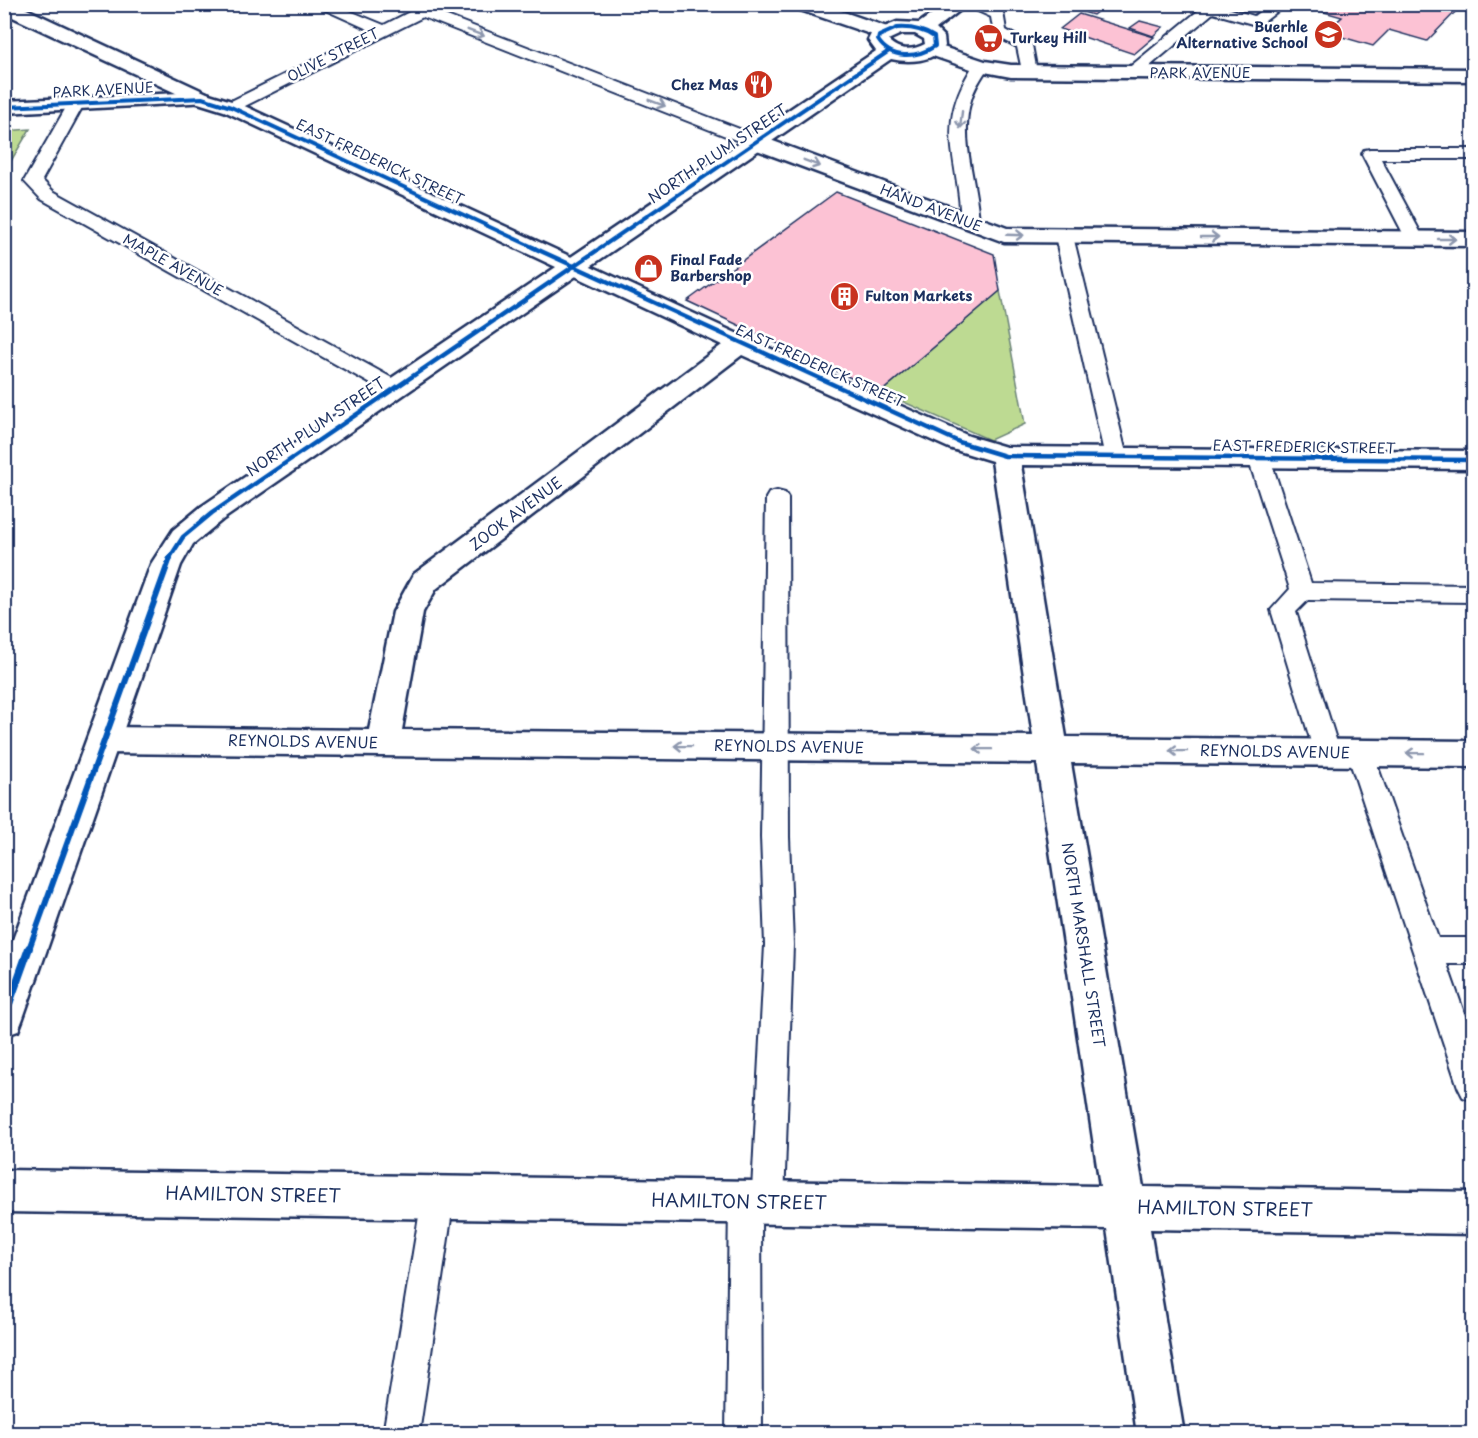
<svg xmlns="http://www.w3.org/2000/svg" width="1478" height="1438" viewBox="0 0 1478 1438" font-family="'Playpen Sans',sans-serif">
	<style>
		.green { fill: #bdda92; stroke: #6c8478; stroke-width: 1.5 }
		.building { fill: #fcc2d4; stroke: #1b2f5e; stroke-width: 1.5 }
		.lines { fill: none; stroke-linecap: round; stroke-linejoin: round }
		.lane-casing { stroke: #1b2f5e; stroke-width: 4 }
		.street-casing { stroke: #1b2f5e; stroke-width: 5 }
		.secondary-casing { stroke: #1b2f5e; stroke-width: 5 }
		.lane { fill: #fff; fill-rule: evenodd }
		.street { fill: #fff; fill-rule: evenodd }
		.secondary { fill: #fff; fill-rule: evenodd }
		.cycleway-far3-casing { stroke: #fff; stroke-width: 6 }
		.cycleway-far2-casing { stroke: #fff; stroke-width: 8 }
		.cycleway-far1-casing { stroke: #fff; stroke-width: 10 }
		.cycleway-casing { stroke: #fff; stroke-width: 11 }
		.cycleway-far3 { stroke: #0057b8; stroke-width: 4 }
		.cycleway-far2 { stroke: #0057b8; stroke-width: 4.5 }
		.cycleway-far1 { stroke: #0057b8; stroke-width: 6 }
		.cycleway { stroke: #0057b8; stroke-width: 8 }
		.oneway { stroke: #8d97ae }
		.labels { text-anchor: middle; stroke-width: 5; stroke-linejoin: round; paint-order: stroke }
		.far-poi-label { font-size: 14px; font-weight: bold; fill: #1b2f5e; stroke: #fff; text-anchor: start }
		.far-street-label { font-size: 14px; fill: #1b2f5e; stroke: #fff }
		.street-label { font-size: 15px; fill: #1b2f5e; stroke: #fff }
		.near-street-label { font-size: 18px; fill: #1b2f5e; stroke: #fff }
	</style>
	<rect width="100%" height="100%" fill="#fff"/>
	<filter id="ink" filterUnits="userSpaceOnUse"><feTurbulence type="fractalNoise" baseFrequency=".0167" numOctaves="2"/><feDisplacementMap in="SourceGraphic" scale="12" xChannelSelector="R" yChannelSelector="G"/><feConvolveMatrix kernelMatrix="1 2 1 2 8 2 1 2 1" color-interpolation-filters="sRGB"/></filter>
	<g filter="url(#ink)">
		<!-- green -->
		<g class="green">
			<polygon points="30,129 5,171 5,131"/>
			<polygon points="1000,291 1025,424 990,440 881,392"/>
		</g>
		<!-- building -->
		<g class="building">
			<polygon points="1070,4 1107,4 1093,15 1066,7"/>
			<polygon points="1457,4 1461,6 1427,41 1389,30 1373,46 1325,32 1342,17 1300,5"/>
			<polygon points="1079,14 1154,37 1134,54 1060,29"/>
			<polygon points="1140,21 1163,27 1153,36 1130,28"/>
			<polygon points="836,192 994,254 1000,291 881,392 687,301"/>
		</g>
		<g class="lines">
			<defs>
				<g id="lane">
					<polygon points="312,4 333,4 384,25 425,4 442,4 434,11 763,138 765,142 763,146 751,146 423,17 237,110 225,110 223,107 225,104 372,31"/>
					<polygon points="962,4 984,4 1003,12 1006,30 1032,45 1037,72 1035,75 1023,75 1017,47 994,35 991,17"/>
					<polygon points="1189,4 1214,4 1254,16 1270,4 1287,4 1261,24 1256,25 1213,13 1138,76 1126,76 1124,73 1126,70 1199,10"/>
					<path d="M 981,61 L 989,66 C 982,77 974,88 971,100 C 959,139 977,182 979,222 L 976,226 L 964,226 L 961,222 C 959,155 933,126 975,63 Z"/>
					<polygon points="76,99 84,104 42,180 53,191 401,383 404,388 401,393 394,394 387,393 41,199 24,181 68,104"/>
					<polygon points="1370,149 1474,149 1474,159 1381,159 1424,239 1421,243 1409,243 1406,239 1362,154 1364,150"/>
					<polygon points="1064,231 1070,232 1073,236 1127,457 1124,462 1116,464 1108,462 1105,457 1055,236 1058,232"/>
					<polygon points="1259,451 1267,453 1270,458 1311,583 1474,585 1474,602 1308,600 1296,612 1340,752 1336,759 1327,762 1318,759 1314,752 1271,610 1290,589 1248,458 1251,453"/>
					<polygon points="777,491 785,493 788,498 789,837 793,945 784,1202 780,1214 768,1218 761,1216 762,1434 726,1434 729,1203 733,1191 745,1187 752,1190 765,945 761,837 766,498 769,493"/>
					<polygon points="1360,743 1369,746 1373,753 1438,938 1474,938 1474,964 1447,964 1474,1041 1474,1101 1463,1097 1458,1087 1347,753 1351,746"/>
					<polygon points="438,1182 450,1186 454,1198 419,1434 383,1434 422,1198 426,1186"/>
				</g>
				<g id="street">
					<path d="M 4,4 L 16,4 L 209,94 L 238,103 L 749,339 L 969,436 L 1006,447 L 1474,451 L 1474,469 L 1021,465 L 1066,737 L 1474,741 L 1474,767 L 1071,763 L 1143,1187 L 1474,1192 L 1474,1234 L 1150,1229 L 1184,1434 L 1137,1434 L 1107,1229 L 4,1212 L 4,1170 L 1100,1186 L 1037,763 L 104,753 L 92,749 L 87,740 L 92,731 L 104,727 L 369,730 L 393,612 L 414,574 L 722,345 L 224,111 L 195,102 L 4,13 ZM 742,355 L 949,448 L 992,461 L 1033,736 L 402,730 L 423,612 L 436,589 Z"/>
					<polygon points="792,4 821,4 890,28 893,32 890,36 876,36 794,8"/>
					<polygon points="931,43 985,61 1011,65 1474,69 1474,81 1011,77 974,70 924,53 921,49 924,45"/>
					<polygon points="757,135 1007,228 1474,232 1474,246 1004,242 749,147 746,142 749,137"/>
				</g>
				<g id="secondary">
					<path d="M 946,4 L 968,4 L 936,29 L 944,37 L 945,46 C 934,62 908,63 891,59 L 222,520 L 193,544 L 181,565 L 23,1018 L 18,1031 L 4,1036 L 4,964 L 151,564 L 173,530 L 202,506 L 876,51 L 868,40 L 872,32 L 897,22 L 919,23 ZM 901,34 L 915,34 L 924,39 L 925,44 C 912,51 898,51 888,40 Z"/>
					<polygon points="202,92 209,94 212,98 209,102 4,113 4,101"/>
				</g>
			</defs>
			<!-- lane casing -->
			<use href="#lane" class="lane-casing"/>
			<!-- street casing -->
			<use href="#street" class="street-casing"/>
			<!-- secondary casing -->
			<use href="#secondary" class="secondary-casing"/>
			<!-- lane -->
			<use href="#lane" class="lane"/>
			<!-- street -->
			<use href="#street" class="street"/>
			<!-- secondary -->
			<use href="#secondary" class="secondary"/>
			<defs>
				<g id="cycleway-far3">
					<path d="M 897,28 C 911,27 922,29 934,37 L 935,46 C 917,58 891,60 878,40 L 879,36 Z"/>
					<polyline points="4,107 202,98 231,107 535,248"/>
					<polyline points="600,248 889,51"/>
				</g>
				<g id="cycleway-far2">
					<polyline points="532,247 959,442 1005,456 1474,460"/>
					<polyline points="169,559 183,537 212,513 602,247"/>
				</g>
				<polyline id="cycleway-far1" points="29,949 170,558"/>
				<polyline id="cycleway" points="4,1018 29,948"/>
			</defs>
			<!-- cycleway-far3 casing -->
			<use href="#cycleway-far3" class="cycleway-far3-casing"/>
			<!-- cycleway-far2 casing -->
			<use href="#cycleway-far2" class="cycleway-far2-casing"/>
			<!-- cycleway-far1 casing -->
			<use href="#cycleway-far1" class="cycleway-far1-casing"/>
			<!-- cycleway casing -->
			<use href="#cycleway" class="cycleway-casing"/>
			<!-- cycleway-far3 -->
			<use href="#cycleway-far3" class="cycleway-far3"/>
			<!-- cycleway-far2 -->
			<use href="#cycleway-far2" class="cycleway-far2"/>
			<!-- cycleway-far1 -->
			<use href="#cycleway-far1" class="cycleway-far1"/>
			<!-- cycleway -->
			<use href="#cycleway" class="cycleway"/>
		</g>
		<!-- one-way arrows -->
		<defs><path id="oneway-shaft" d="M-6 0H5M1.5-3L5.5 0L1.5 3" fill="none" stroke-width="1.6" stroke-linecap="round" stroke-linejoin="round" transform="scale(1.5)"/></defs>
		<g class="oneway">
			<use href="#oneway-shaft" transform="translate(476 33) rotate(21)"/>
			<use href="#oneway-shaft" transform="translate(657 103) rotate(21)"/>
			<use href="#oneway-shaft" transform="translate(961 120) rotate(97)"/>
			<use href="#oneway-shaft" transform="translate(812 163) rotate(21)"/>
			<use href="#oneway-shaft" transform="translate(1015 235) rotate(2)"/>
			<use href="#oneway-shaft" transform="translate(1210 237)"/>
			<use href="#oneway-shaft" transform="translate(1447 239)"/>
			<use href="#oneway-shaft" transform="translate(683 746) rotate(-179)"/>
			<use href="#oneway-shaft" transform="translate(983 749) rotate(-179)"/>
			<use href="#oneway-shaft" transform="translate(1178 751) rotate(-179)"/>
			<use href="#oneway-shaft" transform="translate(1415 753) rotate(-179)"/>
		</g>
	</g>
	<!-- icons -->
	<defs>
		<symbol id="school-disc" viewBox="-11 -11 22 22"><circle r="9.5" fill="#c8321e" stroke="#fff"/><path d="M0-5L7-2L0 1L-7-2ZM-4 1L0 2.5L4 1V4Q0 6-4 4Z" fill="#fff"/></symbol>
		<symbol id="supermarket-disc" viewBox="-11 -11 22 22"><circle r="9.5" fill="#c8321e" stroke="#fff"/><path d="M-6-5.5h2.5l.6 2H6L4.5 2H-2.5L-4.4-4H-6ZM-1.5 3.2a1.3 1.3 0 1 0 .1 0ZM3 3.2a1.3 1.3 0 1 0 .1 0Z" fill="#fff"/></symbol>
		<symbol id="restaurant-disc" viewBox="-11 -11 22 22"><circle r="9.5" fill="#c8321e" stroke="#fff"/><path d="M-5-6h1v4h1v-4h1v4h1v-4h1v5L-1.5 .5V6h-2V.5L-5-1ZM5-6V6H3V1.5H1.5Q1.5-4 5-6Z" fill="#fff"/></symbol>
		<symbol id="shop-disc" viewBox="-11 -11 22 22"><circle r="9.5" fill="#c8321e" stroke="#fff"/><path d="M-5-2.5h2.3a2.7 3.5 0 0 1 5.4 0H5L5.5 6h-11ZM-1.5-2.5h3a1.5 2.3 0 0 0-3 0Z" fill="#fff"/></symbol>
		<symbol id="building-disc" viewBox="-11 -11 22 22"><circle r="9.5" fill="#c8321e" stroke="#fff"/><path d="M-4-6H4V6H1V3H-1V6H-4ZM-2.5-4.3h1.7v1.8h-1.7ZM.8-4.3h1.7v1.8H.8ZM-2.5-1h1.7V.8h-1.7ZM.8-1h1.7V.8H.8Z" fill="#fff"/></symbol>
	</defs>
	<g fill-rule="evenodd">
		<use href="#school-disc" x="1312" y="18" width="33" height="33"/>
		<use href="#supermarket-disc" x="972" y="22" width="33" height="33"/>
		<use href="#restaurant-disc" x="742" y="68" width="33" height="33"/>
		<use href="#shop-disc" x="632" y="252" width="33" height="33"/>
		<use href="#building-disc" x="828" y="280" width="33" height="33"/>
	</g>
	<g class="labels">
		<!-- far-poi labels -->
		<g class="far-poi-label">
			<text x="1308" y="32" text-anchor="end">Buerhle<tspan x="1308" dy="16">Alternative School</tspan></text>
			<text x="1010" y="43">Turkey Hill</text>
			<text x="738" y="90" text-anchor="end">Chez Mas</text>
			<text x="670" y="265">Final Fade<tspan x="670" dy="16">Barbershop</tspan></text>
			<text x="865" y="301">Fulton Markets</text>
		</g>
		<!-- far-street labels -->
		<g class="far-street-label">
			<text transform="translate(333 55) rotate(-27)" y="5">OLIVE STREET</text>
			<text x="1200" y="78">PARK AVENUE</text>
			<text transform="translate(103 90) rotate(-3)" y="5">PARK AVENUE</text>
			<text transform="translate(380 162) rotate(25)" y="5">EAST FREDERICK STREET</text>
			<text transform="translate(931 208) rotate(21)" y="5">HAND AVENUE</text>
			<text transform="translate(173 265) rotate(29)" y="5">MAPLE AVENUE</text>
			<text transform="translate(820 366) rotate(24)" y="5">EAST FREDERICK STREET</text>
			<text transform="translate(1304 447) rotate(1)" y="5">EAST FREDERICK STREET</text>
		</g>
		<!-- street labels -->
		<g class="street-label">
			<text transform="translate(718 154) rotate(-34)" y="5">NORTH PLUM STREET</text>
			<text transform="translate(316 427) rotate(-34)" y="5">NORTH PLUM STREET</text>
			<text transform="translate(516 514) rotate(-37)" y="5">ZOOK AVENUE</text>
			<text transform="translate(303 742) rotate(1)" y="5">REYNOLDS AVENUE</text>
			<text transform="translate(789 747) rotate(1)" y="5">REYNOLDS AVENUE</text>
			<text transform="translate(1275 752) rotate(1)" y="5">REYNOLDS AVENUE</text>
			<text transform="translate(1083 945) rotate(81)" y="5">NORTH MARSHALL STREET</text>
		</g>
		<!-- near-street labels -->
		<g class="near-street-label">
			<text transform="translate(253 1195) rotate(1)" y="6">HAMILTON STREET</text>
			<text transform="translate(739 1202) rotate(1)" y="6">HAMILTON STREET</text>
			<text transform="translate(1225 1209) rotate(1)" y="6">HAMILTON STREET</text>
		</g>
	</g>
	<!-- margin -->
	<rect width="1478" height="1438" fill="none" stroke="#fff" stroke-width="24"/>
	<rect x="12" y="12" width="1454" height="1414" fill="none" stroke="#1b2f5e" stroke-width="2" filter="url(#ink)"/>
</svg>
